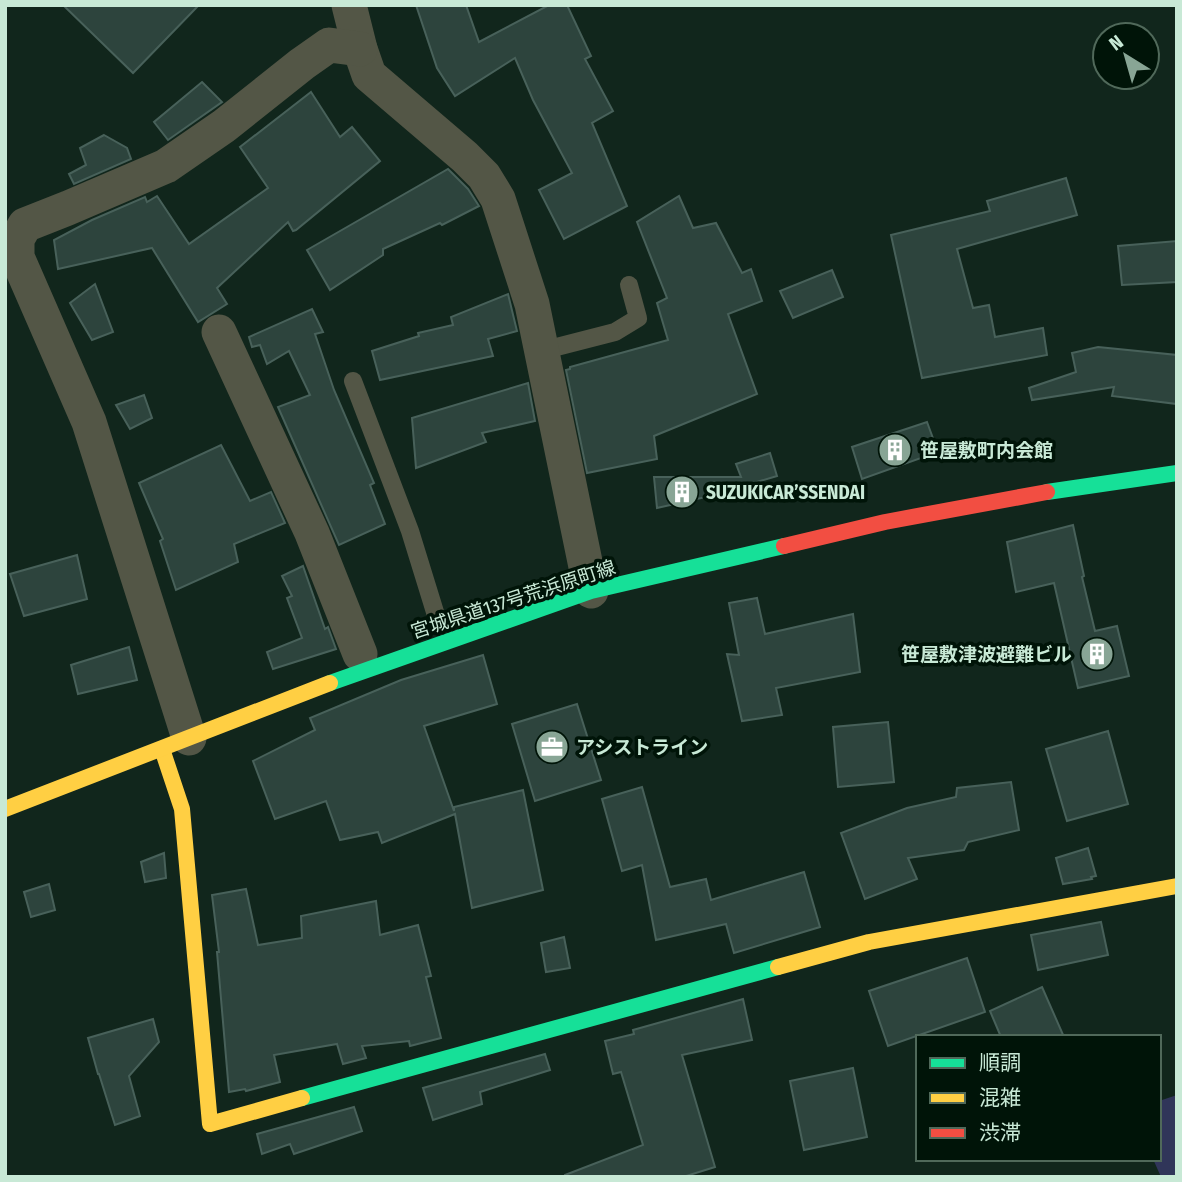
<svg xmlns="http://www.w3.org/2000/svg" width="1182" height="1182" viewBox="0 0 1182 1182" font-family="'Fira Sans Condensed','Noto Sans JP',sans-serif">
	<style>
		.green { fill: #303559 }
		.building { fill: #2d443d; stroke: #48615a; stroke-width: 2 }
		.lines { fill: none; stroke-linecap: round; stroke-linejoin: round }
		.lane { stroke: #535646; stroke-width: 18 }
		.street { stroke: #535646; stroke-width: 35 }
		.fast { stroke: #16e098; stroke-width: 16 }
		.slow { stroke: #ffcf43; stroke-width: 16 }
		.jam { stroke: #f24e42; stroke-width: 16 }
		.labels { text-anchor: middle; stroke-width: 7; stroke-linejoin: round; paint-order: stroke }
		.poi-label { font-size: 19px; font-weight: bold; fill: #c8e9d6; stroke: #001408; text-anchor: start }
		.street-label { font-size: 19px; fill: #c8e9d6; stroke: #001408 }
	</style>
	<rect width="100%" height="100%" fill="#11261c"/>
	<!-- green -->
	<polygon class="green" points="1177,1095 1177,1177 1161,1177 1153,1159 1159,1159 1159,1101"/>
	<!-- building -->
	<g class="building">
		<polygon points="63,5 199,5 133,73"/>
		<polygon points="416,5 466,5 479,42 549,5 567,5 591,56 585,59 613,111 592,123 627,206 564,239 539,190 572,173 533,100 515,58 455,96 437,68"/>
		<polygon points="202,82 222,102 168,140 154,122"/>
		<polygon points="311,92 340,137 352,127 380,161 296,230 293,231 288,222 217,288 227,304 198,322 152,248 58,269 54,240 92,220 145,197 147,202 157,196 189,244 268,188 240,147"/>
		<polygon points="104,135 127,148 131,159 74,184 69,174 86,165 80,148"/>
		<polygon points="448,169 468,189 479,206 442,225 440,223 383,249 383,255 330,290 307,250"/>
		<polygon points="1066,178 1077,215 957,249 973,308 989,305 995,337 1043,328 1047,355 922,378 891,235 990,211 987,201"/>
		<polygon points="679,196 693,228 716,223 742,273 751,269 762,301 728,314 757,394 654,436 657,459 587,473 566,370 570,369 570,367 668,340 657,303 667,298 637,222"/>
		<polygon points="1177,241 1177,282 1122,285 1118,246"/>
		<polygon points="832,270 843,297 793,318 780,291"/>
		<polygon points="95,284 113,332 92,340 70,303"/>
		<polygon points="508,294 517,331 488,339 493,356 380,380 372,351 419,336 418,333 453,325 451,317"/>
		<polygon points="312,309 323,332 315,334 334,390 374,483 370,485 385,524 339,545 278,407 310,395 289,351 267,364 260,345 252,347 249,337"/>
		<polygon points="1098,347 1177,355 1177,404 1112,396 1114,387 1032,400 1029,388 1076,372 1072,353"/>
		<polygon points="528,383 535,421 482,433 486,442 416,468 412,418"/>
		<polygon points="144,395 152,418 130,429 116,405"/>
		<polygon points="927,422 938,452 862,479 852,447"/>
		<polygon points="221,445 250,501 271,492 285,523 234,544 238,562 176,590 160,541 163,539 139,483"/>
		<polygon points="770,453 777,476 750,484 750,487 657,508 654,477 741,477 736,464"/>
		<polygon points="1073,525 1084,576 1082,577 1095,631 1117,626 1129,676 1078,688 1054,583 1016,592 1007,542"/>
		<polygon points="77,555 87,599 24,616 10,574"/>
		<polygon points="303,566 325,629 328,627 336,649 273,669 267,652 302,638 287,598 292,596 282,576"/>
		<polygon points="757,598 765,634 853,614 860,672 776,688 782,715 742,721 727,654 739,655 729,603"/>
		<polygon points="129,647 137,680 78,694 71,665"/>
		<polygon points="483,655 497,704 424,726 454,811 454,807 523,790 543,890 472,908 455,814 382,843 378,832 340,840 326,801 275,819 253,761 315,730 310,718 401,680"/>
		<polygon points="577,704 601,780 535,801 512,724"/>
		<polygon points="888,722 894,782 838,787 833,727"/>
		<polygon points="1108,731 1128,804 1067,821 1046,749"/>
		<polygon points="1011,782 1019,830 968,842 964,850 908,858 917,879 865,899 841,833 907,808 956,797 957,788"/>
		<polygon points="642,787 670,887 706,879 711,900 804,872 820,927 734,953 726,924 656,940 642,865 622,871 602,799"/>
		<polygon points="1088,848 1096,876 1091,877 1092,879 1063,884 1056,858"/>
		<polygon points="164,853 166,878 145,882 141,862"/>
		<polygon points="49,884 55,910 31,917 24,892"/>
		<polygon points="246,889 258,945 302,938 301,916 376,901 380,935 418,925 431,976 426,977 441,1038 410,1046 409,1041 362,1046 366,1058 343,1064 337,1044 274,1055 280,1082 246,1091 245,1089 229,1092 217,952 219,952 212,895"/>
		<polygon points="1101,922 1108,955 1038,970 1031,935"/>
		<polygon points="564,937 570,968 546,972 541,943"/>
		<polygon points="967,958 985,1012 888,1046 869,991"/>
		<polygon points="1042,987 1064,1037 1001,1037 990,1011"/>
		<polygon points="743,999 752,1040 682,1055 715,1167 683,1177 565,1177 565,1175 643,1145 621,1072 613,1074 605,1041 634,1034 633,1030"/>
		<polygon points="153,1019 159,1042 129,1076 140,1116 115,1125 99,1074 98,1074 88,1038"/>
		<polygon points="545,1054 550,1070 480,1092 482,1104 433,1120 423,1088"/>
		<polygon points="853,1068 867,1137 804,1150 790,1081"/>
		<polygon points="354,1107 362,1131 294,1154 290,1144 262,1154 257,1134"/>
	</g>
	<g class="lines">
		<!-- lane -->
		<g class="lane">
			<polyline points="541,351 615,332 638,318 629,285"/>
			<polyline points="353,381 410,531 439,625"/>
		</g>
		<!-- street -->
		<g class="street">
			<polyline points="349,5 360,49 369,75 465,157 484,176 498,199 532,304 591,591"/>
			<polyline points="219,332 312,533 360,654"/>
			<polyline points="189,738 89,422 17,257 17,239 25,225 68,208 166,166 224,126 302,64 329,45 360,49"/>
		</g>
		<!-- fast -->
		<g class="fast">
			<polyline points="1047,492 1177,473"/>
			<polyline points="330,683 591,591 784,546"/>
			<polyline points="302,1098 778,967"/>
		</g>
		<!-- slow -->
		<g class="slow">
			<polyline points="162,749 182,809 210,1124 302,1098"/>
			<polyline points="5,809 330,683"/>
			<polyline points="778,967 869,942 1177,886"/>
		</g>
		<!-- jam -->
		<polyline class="jam" points="784,546 885,522 1047,492"/>
	</g>
	<!-- icons -->
	<defs>
		<symbol id="building-disc" viewBox="-11 -11 22 22"><circle r="9.5" fill="#88a595" stroke="#001408"/><path d="M-4-6H4V6H1V3H-1V6H-4ZM-2.5-4.3h1.7v1.8h-1.7ZM.8-4.3h1.7v1.8H.8ZM-2.5-1h1.7V.8h-1.7ZM.8-1h1.7V.8H.8Z" fill="#fff"/></symbol>
		<symbol id="office-disc" viewBox="-11 -11 22 22"><circle r="9.5" fill="#88a595" stroke="#001408"/><path d="M-6-3h4V-5.5h4V-3h4V5H-6ZM-1-4.5V-3h2v-1.5ZM-6 0V1H6V0Z" fill="#fff"/></symbol>
	</defs>
	<g fill-rule="evenodd">
		<use href="#building-disc" x="876" y="431" width="38" height="38"/>
		<use href="#building-disc" x="663" y="473" width="38" height="38"/>
		<use href="#building-disc" x="1078" y="635" width="38" height="38"/>
		<use href="#office-disc" x="533" y="728" width="38" height="38"/>
	</g>
	<g class="labels">
		<!-- poi labels -->
		<g class="poi-label">
			<text x="920" y="457">笹屋敷町内会館</text>
			<text x="706" y="499">SUZUKICAR’SSENDAI</text>
			<text x="1072" y="661" text-anchor="end">笹屋敷津波避難ビル</text>
			<text x="576" y="754">アシストライン</text>
		</g>
		<!-- street labels -->
		<g class="street-label">
			<text transform="translate(513 599) rotate(-18)" y="7">宮城県道137号荒浜原町線</text>
		</g>
	</g>
	<!-- border -->
	<rect width="1182" height="1182" fill="none" stroke="#c8e9d6" stroke-width="14"/>
	<!-- legend -->
	<rect x="916" y="1035" width="245" height="126" fill="#001408" stroke="#50695a" stroke-width="2"/>
	<rect x="930" y="1058" width="35" height="10" fill="#16e098" stroke="#50695a" stroke-width="2"/>
	<text x="979" y="1070" font-size="21" fill="#c8e9d6">順調</text>
	<rect x="930" y="1093" width="35" height="10" fill="#ffcf43" stroke="#50695a" stroke-width="2"/>
	<text x="979" y="1105" font-size="21" fill="#c8e9d6">混雑</text>
	<rect x="930" y="1128" width="35" height="10" fill="#f24e42" stroke="#50695a" stroke-width="2"/>
	<text x="979" y="1140" font-size="21" fill="#c8e9d6">渋滞</text>
	<!-- north arrow -->
	<g transform="translate(1126 56) rotate(323)"><circle r="33" fill="#001408" stroke="#50695a" stroke-width="2"/>
	<path d="M0-5L12 26L0 18L-12 26Z" fill="#88a595"/>
	<text y="-10" font-size="19" font-weight="bold" text-anchor="middle" fill="#c8e9d6">N</text>
	</g>
</svg>
